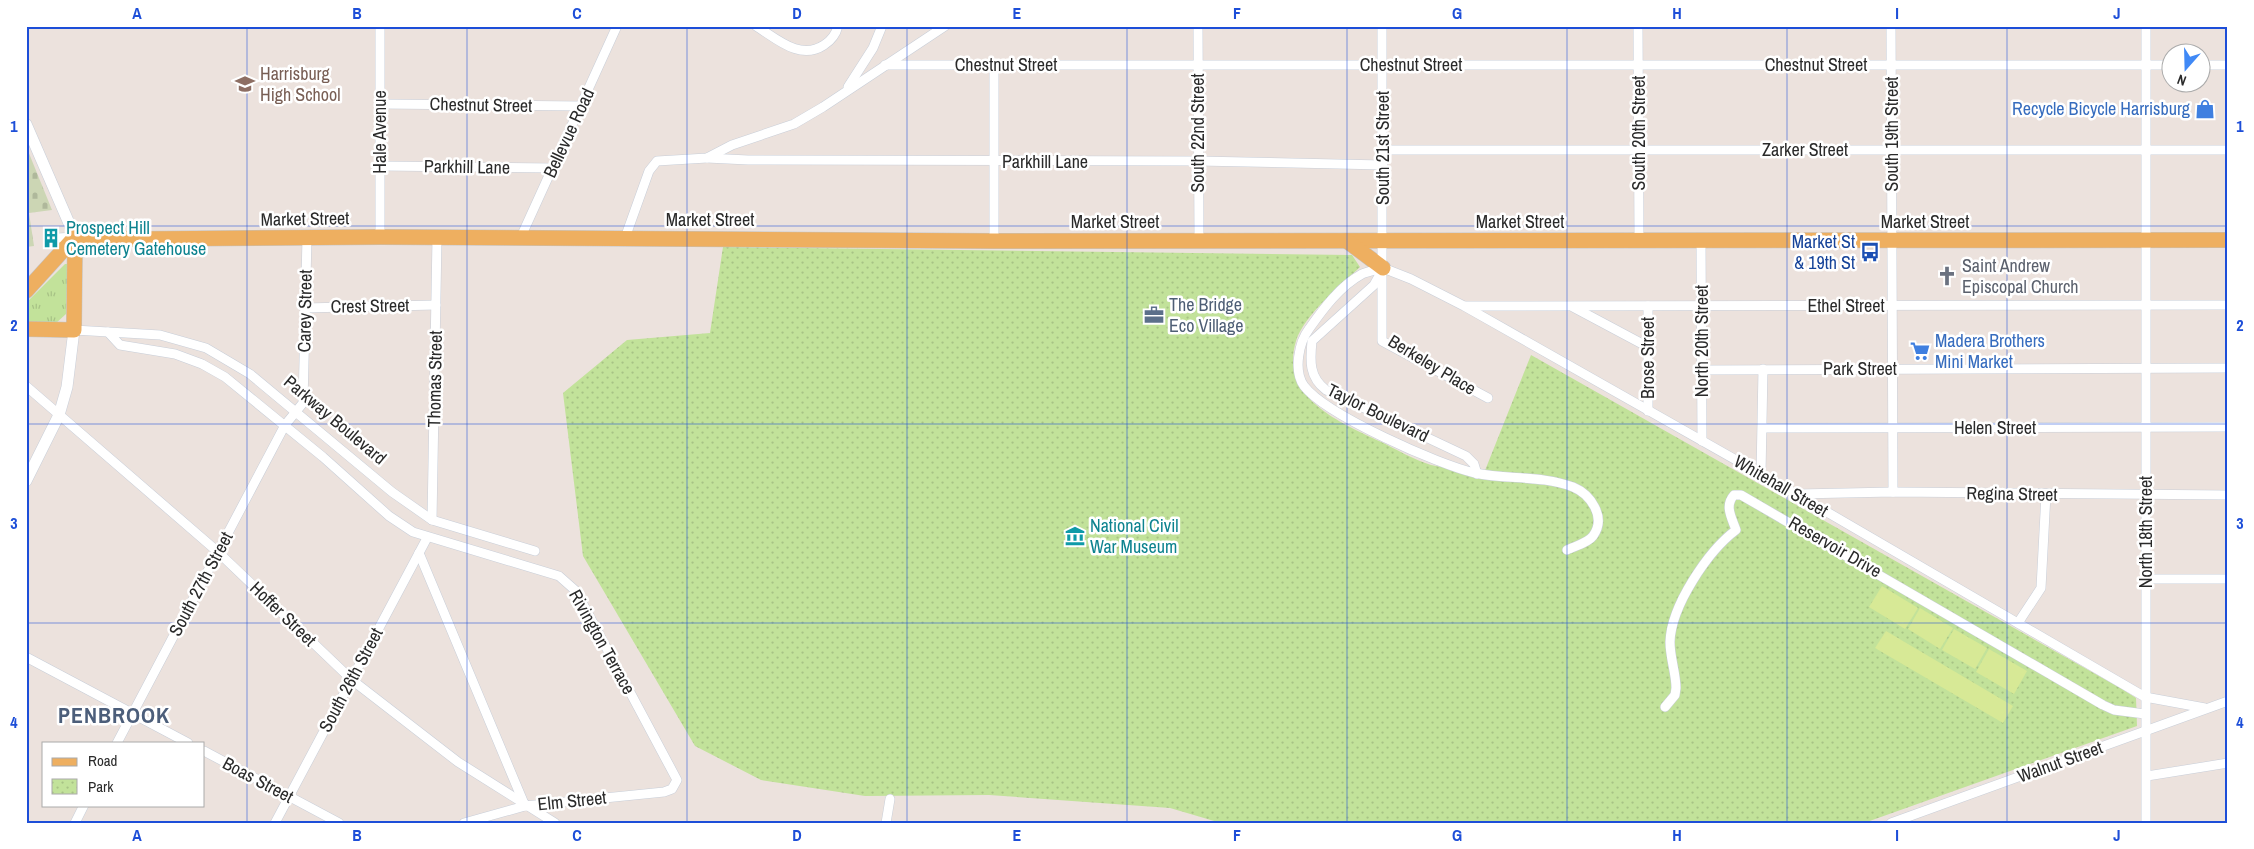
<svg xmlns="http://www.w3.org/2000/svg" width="2254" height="849" viewBox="0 0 2254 849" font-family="'Archivo Narrow',sans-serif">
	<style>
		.grass { fill: url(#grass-tufts) }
		.cemetery { fill: url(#cemetery-stones) }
		.park { fill: url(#park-dots) }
		.pitch { fill: #d7e996 }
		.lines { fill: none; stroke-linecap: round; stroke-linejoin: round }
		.minor-tunnel { stroke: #c5bdb9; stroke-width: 9; stroke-dasharray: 9 4.5; stroke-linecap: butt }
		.minor-casing { stroke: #c8ced8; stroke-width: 10 }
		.tertiary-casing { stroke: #c8ced8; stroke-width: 12 }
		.primary-casing { stroke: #c3c3c3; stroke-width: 16 }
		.minor { stroke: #fff; stroke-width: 9 }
		.tertiary { stroke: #fff; stroke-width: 11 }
		.primary { stroke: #eeaf60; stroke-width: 15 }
		.grid { fill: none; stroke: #1d4ed8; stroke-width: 1; stroke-opacity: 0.55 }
		.labels { text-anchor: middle; stroke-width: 5; stroke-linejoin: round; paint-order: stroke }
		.street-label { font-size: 18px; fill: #2a2a2a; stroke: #fff }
		.education-label { font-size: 18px; fill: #785e54; stroke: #fff; text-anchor: start }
		.shop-label { font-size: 18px; fill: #366cbe; stroke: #fff; text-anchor: end }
		.culture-label { font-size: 18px; fill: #0d838f; stroke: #fff; text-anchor: start }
		.transit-label { font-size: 18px; fill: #164399; stroke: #fff; text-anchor: end }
		.worship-label { font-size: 18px; fill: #5b616d; stroke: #fff; text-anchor: start }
		.service-label { font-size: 18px; fill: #4e5e75; stroke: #fff; text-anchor: start }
		.district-label { font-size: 22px; font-weight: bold; letter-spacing: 1px; fill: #4c5e7a; stroke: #fff }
		.neatline { fill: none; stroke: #1d4ed8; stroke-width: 2 }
		.grid-label { font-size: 16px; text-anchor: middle; font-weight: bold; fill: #1d4ed8 }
	</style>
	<defs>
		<pattern id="grass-tufts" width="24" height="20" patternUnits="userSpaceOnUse" patternTransform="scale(1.25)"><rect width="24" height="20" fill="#c2e29a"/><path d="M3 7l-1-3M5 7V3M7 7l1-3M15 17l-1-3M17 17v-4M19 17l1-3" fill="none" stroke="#a7c285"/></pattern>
		<pattern id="cemetery-stones" width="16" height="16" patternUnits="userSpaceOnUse" patternTransform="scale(1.25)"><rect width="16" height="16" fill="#ccd6b4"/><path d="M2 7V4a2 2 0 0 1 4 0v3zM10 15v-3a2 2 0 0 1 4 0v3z" fill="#afb89b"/></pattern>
		<pattern id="park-dots" width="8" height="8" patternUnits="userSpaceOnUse" patternTransform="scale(1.25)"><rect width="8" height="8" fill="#c2e29a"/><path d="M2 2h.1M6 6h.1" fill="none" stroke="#a7c285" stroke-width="1.8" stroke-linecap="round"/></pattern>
	</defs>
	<rect width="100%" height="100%" fill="#ece2dd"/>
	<!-- grass -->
	<polygon class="grass" points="65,264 68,264 66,314 55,324 26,324 26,303"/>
	<!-- cemetery -->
	<polygon class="cemetery" points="26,146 52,210 29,213 34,246 26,247"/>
	<!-- park -->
	<path class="park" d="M 723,247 L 1352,255 L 1360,267 C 1340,286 1304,315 1296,341 C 1279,397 1339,422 1379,441 C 1396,449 1414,460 1431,465 C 1448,469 1467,470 1484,473 L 1531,355 L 2122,689 L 2136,698 L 2137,726 L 1864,823 L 1221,823 L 1170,808 L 989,795 L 865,796 L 761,780 L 695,746 L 583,556 L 563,393 L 627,340 L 710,333 Z"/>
	<!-- pitch -->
	<g class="pitch">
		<polygon points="1882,586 1918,608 1905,629 1869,607"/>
		<polygon points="1920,608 1953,628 1940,649 1908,629"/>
		<polygon points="1954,629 1987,648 1975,669 1942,650"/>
		<polygon points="1886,631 2013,706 2003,723 1875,648"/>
		<polygon points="1989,649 2027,671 2014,694 1976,672"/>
	</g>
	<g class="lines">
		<!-- minor-tunnel -->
		<polyline class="minor-tunnel" points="45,239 58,238"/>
		<defs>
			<g id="minor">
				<path d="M 756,26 C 777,39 800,61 824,45 C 832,40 836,34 838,26"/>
				<polyline points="1198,26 1199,240"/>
				<polyline points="1382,26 1382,341 1488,398"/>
				<polyline points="1638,26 1639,240"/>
				<polyline points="1891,26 1893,492"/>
				<polyline points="2146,26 2146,823"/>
				<polyline points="885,65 2172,65"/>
				<polyline points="2202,65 2228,65"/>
				<polyline points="848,87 873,48 882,26"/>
				<polyline points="380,104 581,106"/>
				<polyline points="1383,150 2228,150"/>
				<polyline points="707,158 748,160 1198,161 1383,165"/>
				<polyline points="381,166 553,168"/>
				<polyline points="380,237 380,26"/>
				<polyline points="58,238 75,237"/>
				<polyline points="625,238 649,171 657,161 707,158 732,145 794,124 823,107 945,26"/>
				<polyline points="520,239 617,26"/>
				<polyline points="1701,240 1702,441"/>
				<polyline points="994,241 994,65"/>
				<polyline points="1383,268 1411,279 1464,306 1796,494 2145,697 2205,708"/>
				<path d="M 1383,268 C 1377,270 1368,271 1362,274 C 1340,286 1323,309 1309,329 C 1299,342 1293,371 1304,386 C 1326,415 1439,465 1475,473 C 1507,480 1542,475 1573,487 C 1590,494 1607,517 1593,536 C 1588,543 1575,546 1567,550"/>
				<path d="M 1383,269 L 1374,285 L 1312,341 C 1310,361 1309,377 1326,390 L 1466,456 L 1474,464 L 1477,474"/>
				<polyline points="1466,306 2228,305"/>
				<polyline points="1648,306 1648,411"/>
				<polyline points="1573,307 1648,347"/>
				<polyline points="304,308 436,305"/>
				<polyline points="74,330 160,335 206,348 250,374 392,492 432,520 535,551"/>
				<polyline points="108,332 120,345 175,354 202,364 225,377 323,457 389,516 413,532 559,576 576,591 677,780 672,789 664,792 525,806 464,823"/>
				<polyline points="1702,370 2228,368"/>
				<polyline points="26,386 218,552 352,680 458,762 555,823"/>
				<polyline points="1763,428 2228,427"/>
				<polyline points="1761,474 1763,369"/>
				<polyline points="1798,494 1893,492 2228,495"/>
				<polyline points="432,520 437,238"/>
				<polyline points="419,553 525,806"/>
				<polyline points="2146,579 2228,579"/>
				<polyline points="2018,623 2041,588 2046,494"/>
				<polyline points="26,657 188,743"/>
				<path d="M 1665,707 L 1675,695 L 1676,688 C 1676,673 1670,658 1670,642 C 1671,606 1708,551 1736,530 C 1732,518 1724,506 1734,495 L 1741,495 L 2103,705 L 2114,710 L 2145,714"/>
				<polyline points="117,743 285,425 303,403 307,238"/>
				<polyline points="204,751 339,823"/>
				<polyline points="2147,776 2228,763"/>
				<polyline points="75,823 84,805"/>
				<polyline points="275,823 427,538"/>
				<polyline points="886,823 890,799"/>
				<polyline points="1891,823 2228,701"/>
			</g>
			<g id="tertiary">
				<polyline points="26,124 75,237"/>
				<polyline points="26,481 59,415 67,387 74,330"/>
			</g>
			<g id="primary">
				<polyline points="75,237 133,239 380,237 994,241 2228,240"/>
				<polyline points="1347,241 1383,268"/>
				<polyline points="26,291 75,237"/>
				<polyline points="26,329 74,330 75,237"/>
			</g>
		</defs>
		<!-- minor casing -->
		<use href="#minor" class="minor-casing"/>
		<!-- tertiary casing -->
		<use href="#tertiary" class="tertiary-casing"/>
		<!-- primary casing -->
		<use href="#primary" class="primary-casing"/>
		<!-- minor -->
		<use href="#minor" class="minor"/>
		<!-- tertiary -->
		<use href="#tertiary" class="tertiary"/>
		<!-- primary -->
		<use href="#primary" class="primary"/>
	</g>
	<!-- grid -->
	<path class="grid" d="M 247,26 L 247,823M 467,26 L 467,823M 687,26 L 687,823M 907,26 L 907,823M 1127,26 L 1127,823M 1347,26 L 1347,823M 1567,26 L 1567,823M 1787,26 L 1787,823M 2007,26 L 2007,823M 26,226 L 2228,226M 26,424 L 2228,424M 26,623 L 2228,623"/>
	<!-- icons -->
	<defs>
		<symbol id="school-bare" viewBox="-9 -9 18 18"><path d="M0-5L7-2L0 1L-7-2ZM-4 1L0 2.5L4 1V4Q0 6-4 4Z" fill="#8d6e63" stroke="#fff" stroke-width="2.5" paint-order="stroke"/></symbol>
		<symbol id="shop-bare" viewBox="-9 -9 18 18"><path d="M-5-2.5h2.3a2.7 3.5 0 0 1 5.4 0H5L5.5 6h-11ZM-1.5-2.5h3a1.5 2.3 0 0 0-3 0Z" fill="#3f7fe0" stroke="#fff" stroke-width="2.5" paint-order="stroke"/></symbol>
		<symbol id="building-bare" viewBox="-9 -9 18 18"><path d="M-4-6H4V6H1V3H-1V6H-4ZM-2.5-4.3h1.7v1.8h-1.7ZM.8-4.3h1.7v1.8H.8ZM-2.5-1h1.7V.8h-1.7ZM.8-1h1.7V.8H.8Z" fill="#0f9aa8" stroke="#fff" stroke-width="2.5" paint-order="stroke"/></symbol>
		<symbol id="bus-bare" viewBox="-9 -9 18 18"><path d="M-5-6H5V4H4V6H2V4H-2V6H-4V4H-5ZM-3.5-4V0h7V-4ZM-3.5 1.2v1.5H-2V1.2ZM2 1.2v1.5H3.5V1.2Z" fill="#1a4fb4" stroke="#fff" stroke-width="2.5" paint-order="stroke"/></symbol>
		<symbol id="church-bare" viewBox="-9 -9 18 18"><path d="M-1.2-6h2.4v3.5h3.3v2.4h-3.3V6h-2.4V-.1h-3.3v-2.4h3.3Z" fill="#6b7280" stroke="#fff" stroke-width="2.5" paint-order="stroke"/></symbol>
		<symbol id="office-bare" viewBox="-9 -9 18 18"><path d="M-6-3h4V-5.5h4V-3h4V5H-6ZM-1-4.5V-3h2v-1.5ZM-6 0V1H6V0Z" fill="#5c6f8a" stroke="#fff" stroke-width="2.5" paint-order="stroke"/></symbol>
		<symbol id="supermarket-bare" viewBox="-9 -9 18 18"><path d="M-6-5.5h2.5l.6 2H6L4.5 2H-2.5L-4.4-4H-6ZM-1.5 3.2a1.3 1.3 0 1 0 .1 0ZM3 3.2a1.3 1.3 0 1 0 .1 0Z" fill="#3f7fe0" stroke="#fff" stroke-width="2.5" paint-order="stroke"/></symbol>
		<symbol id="museum-bare" viewBox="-9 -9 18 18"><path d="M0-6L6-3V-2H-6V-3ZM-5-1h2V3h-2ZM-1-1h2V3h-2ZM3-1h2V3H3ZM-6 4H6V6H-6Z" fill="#0f9aa8" stroke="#fff" stroke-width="2.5" paint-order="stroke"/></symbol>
	</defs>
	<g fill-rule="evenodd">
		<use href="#school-bare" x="231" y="70" width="28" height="28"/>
		<use href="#shop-bare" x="2191" y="95" width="28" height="28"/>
		<use href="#building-bare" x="37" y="224" width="28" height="28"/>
		<use href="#bus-bare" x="1856" y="238" width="28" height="28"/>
		<use href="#church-bare" x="1933" y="262" width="28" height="28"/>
		<use href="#office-bare" x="1140" y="301" width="28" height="28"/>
		<use href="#supermarket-bare" x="1906" y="337" width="28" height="28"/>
		<use href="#museum-bare" x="1061" y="522" width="28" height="28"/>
	</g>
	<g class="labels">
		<!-- street labels -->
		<g class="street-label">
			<text x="1006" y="71">Chestnut Street</text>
			<text x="1411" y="71">Chestnut Street</text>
			<text x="1816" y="71">Chestnut Street</text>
			<text transform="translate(481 105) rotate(1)" y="6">Chestnut Street</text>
			<text transform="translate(380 132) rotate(-90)" y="6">Hale Avenue</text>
			<text transform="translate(569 133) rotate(-65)" y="6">Bellevue Road</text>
			<text transform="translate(1198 133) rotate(-90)" y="6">South 22nd Street</text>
			<text transform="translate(1639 133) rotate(-90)" y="6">South 20th Street</text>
			<text transform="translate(1892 134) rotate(-90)" y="6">South 19th Street</text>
			<text transform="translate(1383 148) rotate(-90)" y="6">South 21st Street</text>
			<text x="1805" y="156">Zarker Street</text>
			<text x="1045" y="168">Parkhill Lane</text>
			<text transform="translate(467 167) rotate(1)" y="6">Parkhill Lane</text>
			<text transform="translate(305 219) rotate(-1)" y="6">Market Street</text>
			<text x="710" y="226">Market Street</text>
			<text x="1115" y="228">Market Street</text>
			<text x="1520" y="228">Market Street</text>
			<text x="1925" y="228">Market Street</text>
			<text transform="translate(370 306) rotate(-1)" y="6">Crest Street</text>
			<text x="1846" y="312">Ethel Street</text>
			<text transform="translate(305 311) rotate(-89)" y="6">Carey Street</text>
			<text transform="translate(1702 341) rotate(-90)" y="6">North 20th Street</text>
			<text transform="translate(1648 358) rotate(-90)" y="6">Brose Street</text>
			<text transform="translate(1432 365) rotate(31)" y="6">Berkeley Place</text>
			<text x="1860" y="375">Park Street</text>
			<text transform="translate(435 379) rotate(-89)" y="6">Thomas Street</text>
			<text transform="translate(1378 413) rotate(26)" y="6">Taylor Boulevard</text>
			<text transform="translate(335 420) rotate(40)" y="6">Parkway Boulevard</text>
			<text x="1995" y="434">Helen Street</text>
			<text transform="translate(1781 486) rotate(30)" y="6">Whitehall Street</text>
			<text transform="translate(2012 494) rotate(1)" y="6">Regina Street</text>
			<text transform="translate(2146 532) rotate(-90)" y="6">North 18th Street</text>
			<text transform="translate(1835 547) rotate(30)" y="6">Reservoir Drive</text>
			<text transform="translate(201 584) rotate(-62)" y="6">South 27th Street</text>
			<text transform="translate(283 614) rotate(44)" y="6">Hoffer Street</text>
			<text transform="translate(602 642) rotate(61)" y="6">Rivington Terrace</text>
			<text transform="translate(351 680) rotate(-62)" y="6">South 26th Street</text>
			<text transform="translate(2060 762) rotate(-20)" y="6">Walnut Street</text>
			<text transform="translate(258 780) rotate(28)" y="6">Boas Street</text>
			<text transform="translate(572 801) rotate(-6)" y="6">Elm Street</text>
		</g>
		<!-- education labels -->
		<g class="education-label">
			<text x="260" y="80">Harrisburg<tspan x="260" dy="21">High School</tspan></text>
		</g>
		<!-- shop labels -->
		<g class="shop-label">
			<text x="2190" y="115">Recycle Bicycle Harrisburg</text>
			<text x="1935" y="347" text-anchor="start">Madera Brothers<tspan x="1935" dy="21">Mini Market</tspan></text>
		</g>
		<!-- culture labels -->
		<g class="culture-label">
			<text x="66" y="234">Prospect Hill<tspan x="66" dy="21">Cemetery Gatehouse</tspan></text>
			<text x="1090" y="532">National Civil<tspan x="1090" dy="21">War Museum</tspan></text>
		</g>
		<!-- transit labels -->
		<g class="transit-label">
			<text x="1855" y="248">Market St<tspan x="1855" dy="21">&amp; 19th St</tspan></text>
		</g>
		<!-- worship labels -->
		<g class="worship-label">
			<text x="1962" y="272">Saint Andrew<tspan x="1962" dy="21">Episcopal Church</tspan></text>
		</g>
		<!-- service labels -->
		<g class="service-label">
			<text x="1169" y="311">The Bridge<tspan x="1169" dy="21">Eco Village</tspan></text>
		</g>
		<!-- district labels -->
		<g class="district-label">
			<text x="114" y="723">PENBROOK</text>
		</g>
	</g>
	<!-- border -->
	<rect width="2254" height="849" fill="none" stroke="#ffffff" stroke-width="55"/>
	<!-- legend -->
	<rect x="42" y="742" width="162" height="65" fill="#ffffff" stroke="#aaaaaa"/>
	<rect x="52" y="758" width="25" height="8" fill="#eeaf60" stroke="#aaaaaa"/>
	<text x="88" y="766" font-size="15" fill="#2a2a2a">Road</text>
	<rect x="52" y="779" width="25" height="15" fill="url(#park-dots)" stroke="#aaaaaa"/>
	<text x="88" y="792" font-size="15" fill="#2a2a2a">Park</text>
	<!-- north arrow -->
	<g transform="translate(2186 68) rotate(200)"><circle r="24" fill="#ffffff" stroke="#aaaaaa"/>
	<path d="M0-4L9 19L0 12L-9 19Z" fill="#4089f6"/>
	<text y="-8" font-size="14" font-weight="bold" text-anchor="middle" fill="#2a2a2a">N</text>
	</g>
	<rect x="28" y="28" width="2198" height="794" class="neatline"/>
	<g class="grid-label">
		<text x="137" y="19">A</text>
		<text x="357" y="19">B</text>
		<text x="577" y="19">C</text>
		<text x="797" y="19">D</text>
		<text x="1017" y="19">E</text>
		<text x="1237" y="19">F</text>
		<text x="1457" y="19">G</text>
		<text x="1677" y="19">H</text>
		<text x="1897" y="19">I</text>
		<text x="2117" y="19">J</text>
		<text x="14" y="132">1</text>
		<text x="2240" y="132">1</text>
		<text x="14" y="331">2</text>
		<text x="2240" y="331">2</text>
		<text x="14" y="529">3</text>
		<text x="2240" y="529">3</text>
		<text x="14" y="728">4</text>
		<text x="2240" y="728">4</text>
		<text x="137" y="841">A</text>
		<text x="357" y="841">B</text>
		<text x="577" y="841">C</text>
		<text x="797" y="841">D</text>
		<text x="1017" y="841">E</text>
		<text x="1237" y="841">F</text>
		<text x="1457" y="841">G</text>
		<text x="1677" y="841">H</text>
		<text x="1897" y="841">I</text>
		<text x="2117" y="841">J</text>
	</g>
</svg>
